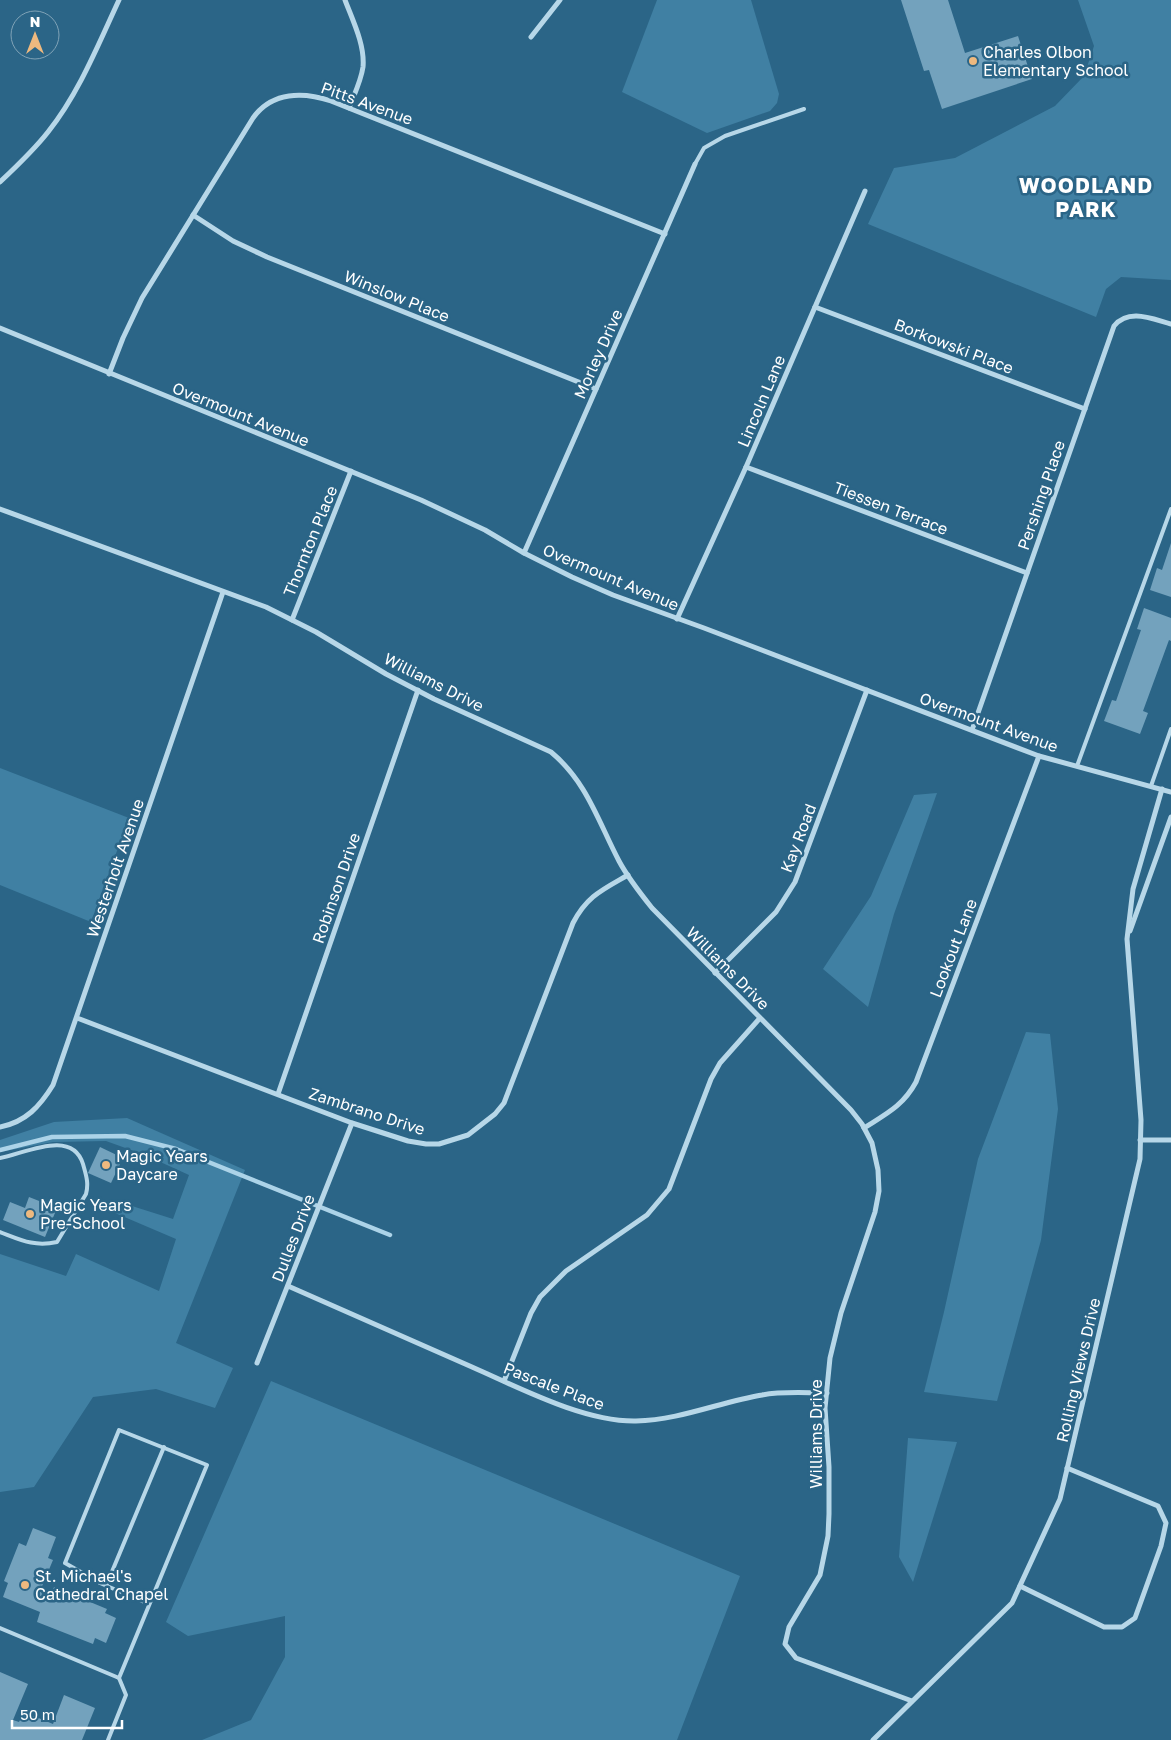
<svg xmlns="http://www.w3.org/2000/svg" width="1171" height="1740" viewBox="0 0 1171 1740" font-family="'Golos Text',sans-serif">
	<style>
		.green { fill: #4080a3 }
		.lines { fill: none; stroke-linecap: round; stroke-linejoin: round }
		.stream { stroke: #acd3e8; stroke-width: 4.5 }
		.building { fill: #73a2bd }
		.service { stroke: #b7d7e8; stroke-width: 4 }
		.minor { stroke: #b7d7e8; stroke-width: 5 }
		.poi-dot { fill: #eeb97f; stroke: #2b6587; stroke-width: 2 }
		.labels { text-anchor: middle; stroke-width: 5; stroke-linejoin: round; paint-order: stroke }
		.poi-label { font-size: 16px; fill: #fff; stroke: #2b6587; text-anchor: start }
		.street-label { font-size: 16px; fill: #fff; stroke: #2b6587 }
		.district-label { font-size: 21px; font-weight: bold; letter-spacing: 1px; fill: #fff; stroke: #2b6587 }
	</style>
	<rect width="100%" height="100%" fill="#2b6587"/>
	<!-- green -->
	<g class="green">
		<polygon points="657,0 751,0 779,94 777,103 770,111 707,133 622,92"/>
		<polygon points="1078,0 1171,0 1171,280 1121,277 1106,289 1096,317 868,224 894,168 955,158 1055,106 1084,76 1094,46"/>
		<polygon points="0,768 129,818 91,922 0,885"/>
		<polygon points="937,793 894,914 868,1007 823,969 871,896 914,795"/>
		<polygon points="1026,1032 1050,1034 1058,1109 1041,1240 997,1401 924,1392 944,1312 978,1159"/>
		<polygon points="127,1118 245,1170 176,1343 233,1368 215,1408 156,1389 93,1397 34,1487 0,1492 0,1254 66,1276 76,1254 159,1291 176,1239 108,1210 113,1200 173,1219 189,1175 145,1155 106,1141 53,1142 0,1152 0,1140 54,1122"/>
		<polygon points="271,1381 740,1576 677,1740 202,1740 251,1720 285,1657 285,1616 188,1636 166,1622"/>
		<polygon points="908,1438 957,1442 913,1582 899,1557"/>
	</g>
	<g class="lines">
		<!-- stream -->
		<polyline class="stream" points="0,1150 52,1137 125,1136 176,1149 390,1235"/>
	</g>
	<!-- building -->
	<g class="building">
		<polygon points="901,0 948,0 965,53 1018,36 1032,79 942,109 929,70 924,71"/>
		<polygon points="1171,543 1171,597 1150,590 1157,568 1162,570"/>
		<polygon points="1144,608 1171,618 1171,641 1169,640 1143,711 1148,713 1140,734 1104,721 1112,700 1116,701 1141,630 1137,629"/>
		<polygon points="100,1147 123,1158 111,1183 88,1173"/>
		<polygon points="29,1197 57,1208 45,1237 3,1220 10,1202 25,1208"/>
		<polygon points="33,1528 56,1537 48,1558 53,1560 40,1591 51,1596 54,1587 107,1609 105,1613 116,1618 106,1643 95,1638 93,1644 37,1622 40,1612 3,1597 8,1583 4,1581 19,1543 26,1546"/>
		<polygon points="0,1672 28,1684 13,1720 19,1722 24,1712 53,1724 64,1695 95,1708 82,1740 0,1740"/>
	</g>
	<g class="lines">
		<!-- service -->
		<g class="service">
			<polyline points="695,164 704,148 725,136 804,109"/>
			<polyline points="1077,766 1171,509"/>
			<polyline points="1151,786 1171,729"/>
			<path d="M 0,1158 C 24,1154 72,1128 83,1164 C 86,1175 89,1183 86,1194 L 57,1242 C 34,1247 21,1240 0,1232"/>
			<polyline points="106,1586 164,1447"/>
			<polyline points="0,1628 119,1678 207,1465 119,1430 65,1563 100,1583 149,1604"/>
			<polyline points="108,1740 126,1695 119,1678"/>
		</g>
		<!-- minor -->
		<g class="minor">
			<path d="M 345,0 C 353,21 365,45 363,67 C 361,81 354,95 349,108"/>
			<polyline points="531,37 560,0"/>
			<path d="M 0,182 C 17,166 34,150 48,132 C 79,93 98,45 119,0"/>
			<polyline points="193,215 233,241 267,257 596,389"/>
			<polyline points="815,307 1085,409"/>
			<polyline points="0,328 421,500 485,530 524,553 572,577 613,595 704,628 1039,756 1171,792"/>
			<path d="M 109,374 L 123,338 L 142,298 L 253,118 C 272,91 304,92 331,101 L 665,234"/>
			<polyline points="746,467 1027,573"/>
			<path d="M 0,509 L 266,607 L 316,632 L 386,674 L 434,699 L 551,752 C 587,782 598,821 619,861 C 628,878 640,893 652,908 L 851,1110 L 862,1124 L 872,1143 L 878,1170 L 879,1191 L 875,1212 L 841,1313 L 830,1358 L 825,1408 L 829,1467 L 829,1514 L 828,1536 L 820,1575 L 789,1627 L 785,1644 L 796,1658 L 912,1701"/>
			<polyline points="524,553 695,164"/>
			<polyline points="677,619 746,467 865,191"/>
			<polyline points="292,620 351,471"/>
			<path d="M 972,730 L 1114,326 C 1129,308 1152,319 1171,324"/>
			<polyline points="1130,931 1171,817"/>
			<polyline points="715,973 776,912 795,882 867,690"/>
			<path d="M 77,1018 L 352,1123 L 408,1141 L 426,1144 L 439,1144 L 468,1135 L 495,1114 L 504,1103 L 573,923 C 587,896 602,890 628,875"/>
			<polyline points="278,1094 418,690"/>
			<path d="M 0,1127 C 26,1122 40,1106 53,1085 L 223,592"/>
			<path d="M 864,1128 C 886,1114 903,1106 916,1082 L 1039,756"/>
			<polyline points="1140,1140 1171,1140"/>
			<path d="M 288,1286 C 349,1313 410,1340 472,1367 C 520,1388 584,1422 636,1421 C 680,1420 720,1402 762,1395 C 783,1391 805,1393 827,1393"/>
			<polyline points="257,1363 352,1123"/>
			<polyline points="504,1381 531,1313 540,1297 566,1271 647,1215 669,1189 711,1079 720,1063 760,1018"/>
			<polyline points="1020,1586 1104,1627 1122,1627 1135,1618 1161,1546 1166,1523 1158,1506 1067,1468"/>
			<polyline points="873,1740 1012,1603 1060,1499 1140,1159 1141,1120 1127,939 1133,889 1162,789"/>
		</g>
	</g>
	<!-- markers -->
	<g class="poi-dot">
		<circle cx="973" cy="61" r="5"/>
		<circle cx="106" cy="1165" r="5"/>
		<circle cx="30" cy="1214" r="5"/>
		<circle cx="25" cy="1585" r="5"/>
	</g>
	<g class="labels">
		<!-- poi labels -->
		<g class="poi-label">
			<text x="983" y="58">Charles Olbon<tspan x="983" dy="18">Elementary School</tspan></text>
			<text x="116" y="1162">Magic Years<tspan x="116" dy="18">Daycare</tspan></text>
			<text x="40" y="1211">Magic Years<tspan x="40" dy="18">Pre-School</tspan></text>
			<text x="35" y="1582">St. Michael's<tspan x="35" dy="18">Cathedral Chapel</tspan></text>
		</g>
		<!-- street labels -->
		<g class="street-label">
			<text transform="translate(367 103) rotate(20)" y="6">Pitts Avenue</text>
			<text transform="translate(397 296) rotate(22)" y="6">Winslow Place</text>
			<text transform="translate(954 346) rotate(21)" y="6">Borkowski Place</text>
			<text transform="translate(598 354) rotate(-66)" y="6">Morley Drive</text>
			<text transform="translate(761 401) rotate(-67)" y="6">Lincoln Lane</text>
			<text transform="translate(241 414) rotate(22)" y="6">Overmount Avenue</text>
			<text transform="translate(1041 495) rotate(-71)" y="6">Pershing Place</text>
			<text transform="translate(891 508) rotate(21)" y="6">Tiessen Terrace</text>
			<text transform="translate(310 541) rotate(-68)" y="6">Thornton Place</text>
			<text transform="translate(611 577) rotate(23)" y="6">Overmount Avenue</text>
			<text transform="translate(434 682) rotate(27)" y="6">Williams Drive</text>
			<text transform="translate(989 722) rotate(20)" y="6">Overmount Avenue</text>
			<text transform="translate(798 838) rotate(-69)" y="6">Kay Road</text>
			<text transform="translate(115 868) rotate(-71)" y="6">Westerholt Avenue</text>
			<text transform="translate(336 888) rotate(-71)" y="6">Robinson Drive</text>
			<text transform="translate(953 948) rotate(-69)" y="6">Lookout Lane</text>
			<text transform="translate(728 968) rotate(45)" y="6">Williams Drive</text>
			<text transform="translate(367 1111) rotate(18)" y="6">Zambrano Drive</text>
			<text transform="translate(293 1238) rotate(-69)" y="6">Dulles Drive</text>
			<text transform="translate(1078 1370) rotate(-77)" y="6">Rolling Views Drive</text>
			<text transform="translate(554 1386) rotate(21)" y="6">Pascale Place</text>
			<text transform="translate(816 1434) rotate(-90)" y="6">Williams Drive</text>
		</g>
		<!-- district labels -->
		<g class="district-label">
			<text x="1086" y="193">WOODLAND<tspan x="1086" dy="24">PARK</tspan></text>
		</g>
	</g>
	<!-- north arrow -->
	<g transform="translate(35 35)"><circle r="24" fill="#2b6587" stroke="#80a3b7"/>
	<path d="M0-4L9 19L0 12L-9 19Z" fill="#eeb97f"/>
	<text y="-8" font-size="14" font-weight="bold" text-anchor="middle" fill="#ffffff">N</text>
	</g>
	<!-- scale -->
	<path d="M12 1720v8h110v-8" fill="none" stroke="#ffffff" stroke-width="2.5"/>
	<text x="20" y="1720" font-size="15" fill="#ffffff" stroke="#2b6587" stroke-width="4" paint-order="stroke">50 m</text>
</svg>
